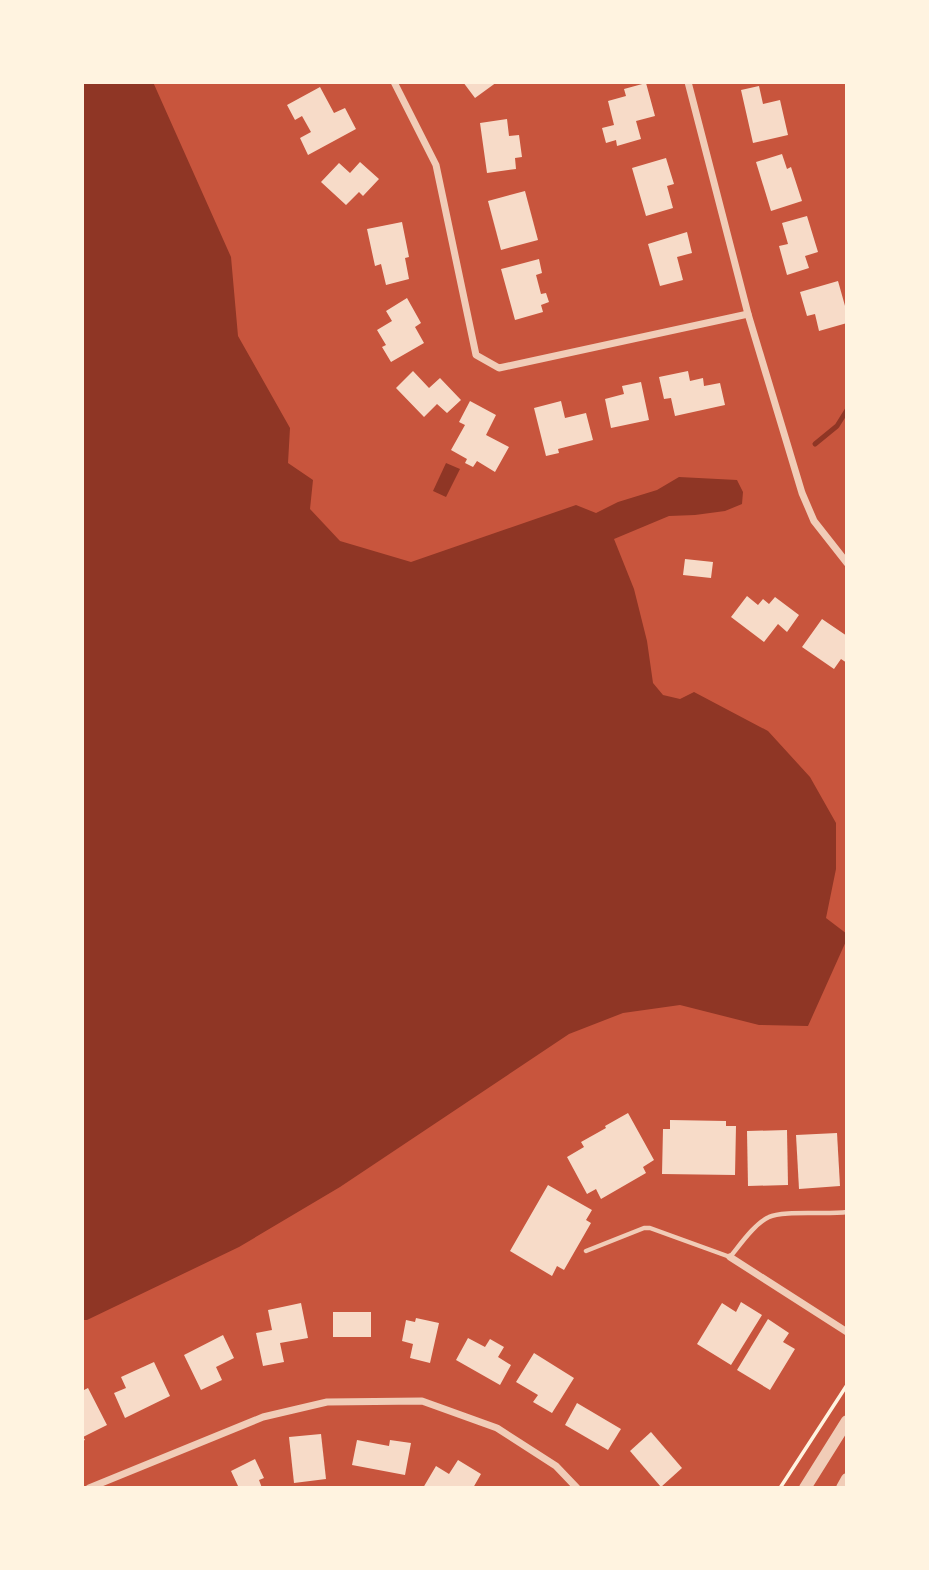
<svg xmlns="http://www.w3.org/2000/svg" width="929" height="1570" viewBox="0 0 929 1570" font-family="Helvetica,sans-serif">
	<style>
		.water { fill: #8f3625 }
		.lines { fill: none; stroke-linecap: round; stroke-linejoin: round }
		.stream { stroke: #8f3625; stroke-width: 5 }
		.building { fill: #f7dbc8 }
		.path { stroke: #fff3e0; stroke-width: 3.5 }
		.service { stroke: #f1ccb7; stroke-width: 4.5 }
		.minor { stroke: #f1ccb7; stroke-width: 7 }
		.tertiary { stroke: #f1ccb7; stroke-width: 12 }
	</style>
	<rect width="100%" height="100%" fill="#c8553d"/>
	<!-- water -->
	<g class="water">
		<polygon points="82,82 153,82 231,257 238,336 290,428 288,463 313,480 310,509 340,541 411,562 576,505 596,513 618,502 657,490 679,477 737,480 743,492 742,504 725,511 695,515 669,516 614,539 634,589 647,641 653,683 663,695 680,699 694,692 768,731 810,777 836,823 836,869 826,918 847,934 847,939 808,1026 759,1025 680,1005 623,1013 569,1034 340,1187 239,1247 87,1320 82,1320"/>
		<polygon points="446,463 460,469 446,497 433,491"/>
	</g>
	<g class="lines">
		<!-- stream -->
		<polyline class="stream" points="815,444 837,426 847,410"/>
	</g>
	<!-- building -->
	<g class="building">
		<polygon points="463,82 497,82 475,98"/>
		<polygon points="646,83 655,116 636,121 641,139 617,146 616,140 606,143 602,128 614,125 608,101 626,96 624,89"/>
		<polygon points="759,86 763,104 780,100 788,135 753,143 741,90"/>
		<polygon points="320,87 334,113 345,108 356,129 308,155 300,138 311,132 302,116 295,120 287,105"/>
		<polygon points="507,119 509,136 519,135 522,157 515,158 516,169 487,173 480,123"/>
		<polygon points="782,154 787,169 791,167 802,201 771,211 756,162"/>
		<polygon points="666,158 674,184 667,186 673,208 646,216 632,168"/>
		<polygon points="360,162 379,179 363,196 359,192 346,205 321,182 339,163 350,173"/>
		<polygon points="525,191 538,240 501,250 488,201"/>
		<polygon points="807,216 818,252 805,256 809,268 787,275 779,246 788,244 782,223"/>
		<polygon points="402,222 409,257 405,258 409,279 386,285 381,264 375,266 367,229"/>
		<polygon points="687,232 692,253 677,257 683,280 660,286 648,244"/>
		<polygon points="539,259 542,273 536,275 541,294 546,293 549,302 541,305 543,312 515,320 501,269"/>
		<polygon points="838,281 847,313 847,323 819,331 815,314 807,316 800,292"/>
		<polygon points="407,298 421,323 415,327 424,343 391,362 382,347 386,345 377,330 392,321 386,311"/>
		<polygon points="413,371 429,388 440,378 461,400 447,413 437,404 424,417 396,388"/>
		<polygon points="688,371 690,381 703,378 704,386 720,383 725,405 675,416 671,398 664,399 659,377"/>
		<polygon points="641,382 649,420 611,428 605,399 624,394 622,386"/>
		<polygon points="470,401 496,415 486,435 509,447 495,472 477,461 473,467 465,463 467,459 451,450 465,425 459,422"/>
		<polygon points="561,401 565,418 586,413 593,440 558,449 559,453 546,456 534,408"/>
		<polygon points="685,559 713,562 711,578 683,575"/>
		<polygon points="747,596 758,605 763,599 769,604 775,597 799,615 787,632 778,624 764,642 731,617"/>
		<polygon points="822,619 847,636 847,663 841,659 834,669 802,647"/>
		<polygon points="628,1113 654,1160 643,1167 646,1173 601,1199 596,1189 587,1194 567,1157 584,1147 581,1142 606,1128 605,1126"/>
		<polygon points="670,1120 726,1121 726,1126 736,1126 735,1175 662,1174 663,1129 670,1129"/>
		<polygon points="787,1130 788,1185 748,1186 747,1131"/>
		<polygon points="837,1133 840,1186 799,1189 796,1135"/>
		<polygon points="548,1185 592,1210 586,1220 591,1223 564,1270 557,1266 552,1276 510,1251"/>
		<polygon points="741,1302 762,1315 731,1365 697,1344 722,1303 736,1312"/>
		<polygon points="301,1303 308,1338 280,1343 284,1362 263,1366 256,1333 272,1330 268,1310"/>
		<rect x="333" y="1312" width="38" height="25"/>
		<polygon points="416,1318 439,1323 430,1363 410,1358 413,1344 402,1341 406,1320 415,1322"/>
		<polygon points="768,1319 789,1333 783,1342 795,1349 770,1390 737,1370"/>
		<polygon points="223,1335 234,1358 216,1367 222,1380 201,1390 184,1355"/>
		<polygon points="468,1338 485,1347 490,1339 504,1347 498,1357 511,1365 500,1385 456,1360"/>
		<polygon points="534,1353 574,1378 552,1413 533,1402 538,1395 516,1382"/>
		<polygon points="154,1362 170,1396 125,1418 114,1393 126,1388 121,1377"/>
		<polygon points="88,1388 107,1425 83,1437 85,1440 82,1441 82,1391"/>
		<polygon points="577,1403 621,1429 608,1450 565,1425"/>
		<polygon points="651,1432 682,1468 661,1487 630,1451"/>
		<polygon points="321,1434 326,1479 294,1483 289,1437"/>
		<polygon points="357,1440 389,1446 390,1440 411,1443 405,1475 352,1465"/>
		<polygon points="255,1459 264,1478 259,1480 262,1488 234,1488 238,1486 231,1471"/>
		<polygon points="458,1460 481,1474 473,1488 423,1488 436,1466 449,1474"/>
	</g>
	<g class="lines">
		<!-- path -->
		<polyline class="path" points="780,1488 847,1385"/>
		<!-- service -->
		<path class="service" d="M 586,1251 L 644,1228 L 650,1228 L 730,1257 C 740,1245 754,1224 769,1217 C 782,1210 828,1215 847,1212"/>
		<!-- minor -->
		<g class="minor">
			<polyline points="394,82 436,165 476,355 499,368 748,314"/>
			<polyline points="688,82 748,314 802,493 814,521 847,563"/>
			<polyline points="730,1257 847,1332"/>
			<polyline points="89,1488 263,1417 327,1402 422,1401 497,1428 556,1466 577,1488"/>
		</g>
		<!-- tertiary -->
		<g class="tertiary">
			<polyline points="805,1488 847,1421"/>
			<polyline points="842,1488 847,1479"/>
		</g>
	</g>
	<!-- border -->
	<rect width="929" height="1570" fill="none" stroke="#fff3e0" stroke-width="168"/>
</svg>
